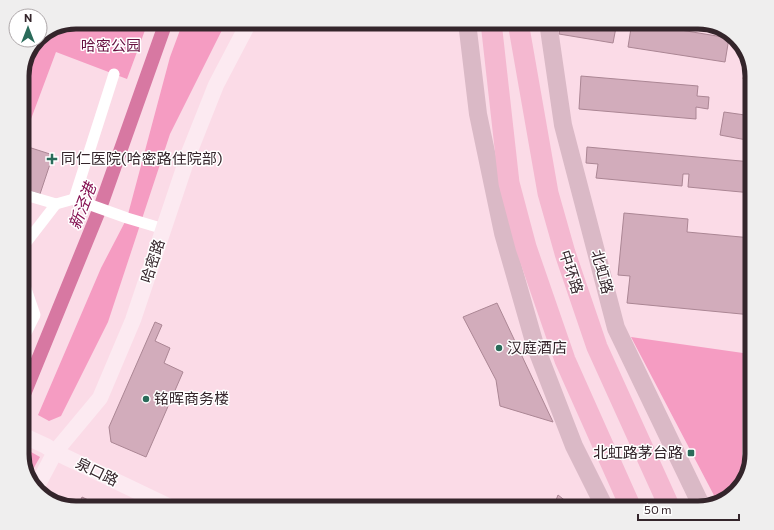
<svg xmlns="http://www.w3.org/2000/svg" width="774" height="530" viewBox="0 0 774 530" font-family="Commissioner,'Noto Sans SC',sans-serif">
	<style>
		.green { fill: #f59cc2 }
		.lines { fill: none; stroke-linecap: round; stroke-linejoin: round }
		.canal { stroke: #d778a2; stroke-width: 14 }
		.building { fill: #d2acbb; stroke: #ab8694 }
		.street { stroke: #fff; stroke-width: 11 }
		.secondary { stroke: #fceaf1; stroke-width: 16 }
		.primary { stroke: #dab9c6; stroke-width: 18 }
		.highway { stroke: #f4b8d0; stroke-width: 21 }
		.poi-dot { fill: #2a6b5a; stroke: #fff; stroke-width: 1.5 }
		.labels { text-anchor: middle; stroke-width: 3; stroke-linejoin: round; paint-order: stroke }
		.park-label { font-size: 15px; fill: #671140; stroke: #fff }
		.poi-label { font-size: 15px; fill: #34252b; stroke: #fff; text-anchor: start }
		.street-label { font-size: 15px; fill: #34252b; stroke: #fff }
		.water-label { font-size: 16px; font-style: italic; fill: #861353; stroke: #fff }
		.rim { fill: none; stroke: #34252b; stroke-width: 5 }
	</style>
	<rect width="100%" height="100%" fill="#fbdbe7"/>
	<!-- green -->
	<g class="green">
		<polygon points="76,22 148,22 127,79 56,52 31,119 22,116 22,73 37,40 40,40 40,37"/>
		<polygon points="183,22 226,22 170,134 108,322 61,416 49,421 38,415 101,268 127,218 170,57"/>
		<polygon points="631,337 743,353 742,460 750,461 743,484 725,501 718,503"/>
		<polygon points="22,447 40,457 28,478 22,457"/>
	</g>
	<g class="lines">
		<!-- canal -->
		<polyline class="canal" points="22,399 100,208 166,22"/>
	</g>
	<!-- building -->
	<g class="building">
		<polygon points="561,22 617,22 613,43 559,34"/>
		<polygon points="632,22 729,38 725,62 628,47"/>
		<polygon points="747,56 752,76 752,80 743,79"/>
		<polygon points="581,76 698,86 697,96 709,97 708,109 696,107 696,119 579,109"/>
		<polygon points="724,112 752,116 752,141 720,135"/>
		<polygon points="22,145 53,155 40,194 22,189"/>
		<polygon points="587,147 752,162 752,193 688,187 689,174 683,174 682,186 596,178 598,164 586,163"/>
		<polygon points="624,213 688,219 687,232 752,238 752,315 627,303 630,276 618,275"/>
		<polygon points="22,303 29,319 22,332"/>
		<polygon points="497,303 553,422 500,406 496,380 463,317"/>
		<polygon points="155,322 162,325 155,341 170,348 164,363 183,372 146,457 111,442 109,427"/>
		<polygon points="558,495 572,506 573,508 553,508"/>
		<polygon points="82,497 105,508 77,508"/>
	</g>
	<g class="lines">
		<!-- street -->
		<g class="street">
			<polyline points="22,194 56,204 74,199 127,218 164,229"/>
			<polyline points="74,199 114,74"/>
			<polyline points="22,248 56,204"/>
			<polyline points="22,277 35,315 22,341"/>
		</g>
		<!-- secondary -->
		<g class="secondary">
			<polyline points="22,435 46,446 55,452 172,508"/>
			<polyline points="36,488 55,452 100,398 133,320 189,153 216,85 249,22"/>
		</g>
		<!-- primary -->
		<g class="primary">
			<polyline points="467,22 478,114 503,233 535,345 574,446 605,508"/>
			<polyline points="548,22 563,125 616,328 702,507"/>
		</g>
		<!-- highway -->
		<g class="highway">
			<polyline points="491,22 509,183 526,247 565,360 631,508"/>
			<polyline points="518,22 548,193 565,253 597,347 670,508"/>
		</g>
	</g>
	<!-- markers -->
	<g class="poi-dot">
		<path d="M50 153h4v4h4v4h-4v4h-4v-4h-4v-4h4z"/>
		<circle cx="499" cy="348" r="4"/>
		<circle cx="146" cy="399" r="4"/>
		<rect x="687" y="449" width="8" height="8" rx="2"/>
	</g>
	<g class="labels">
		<!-- park labels -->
		<g class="park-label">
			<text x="111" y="51">哈密公园</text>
		</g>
		<!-- poi labels -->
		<g class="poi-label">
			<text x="61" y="164">同仁医院(哈密路住院部)</text>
			<text x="507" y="353">汉庭酒店</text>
			<text x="154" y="404">铭晖商务楼</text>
			<text x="683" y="458" text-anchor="end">北虹路茅台路</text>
		</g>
		<!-- street labels -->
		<g class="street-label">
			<text transform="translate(153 261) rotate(-72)" y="5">哈密路</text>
			<text transform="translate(571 272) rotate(72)" y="5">中环路</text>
			<text transform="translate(602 272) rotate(75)" y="5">北虹路</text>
			<text transform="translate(97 472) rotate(26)" y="5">泉口路</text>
		</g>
		<!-- water labels -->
		<g class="water-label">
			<text transform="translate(82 206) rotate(-69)" y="6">新泾港</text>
		</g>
	</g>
	<!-- crop -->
	<path d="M0 0H774V530H0ZM76 29H698A47 47 0 0 1 745 76V454A47 47 0 0 1 698 501H76A47 47 0 0 1 29 454V76A47 47 0 0 1 76 29Z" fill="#efeeee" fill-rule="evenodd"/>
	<path class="rim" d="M76 29H698A47 47 0 0 1 745 76V454A47 47 0 0 1 698 501H76A47 47 0 0 1 29 454V76A47 47 0 0 1 76 29Z"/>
	<!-- north arrow -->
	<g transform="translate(28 28)"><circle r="19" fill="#ffffff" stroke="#aea8aa"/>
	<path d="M0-3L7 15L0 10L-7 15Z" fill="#2a6b5a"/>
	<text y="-6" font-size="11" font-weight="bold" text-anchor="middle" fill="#34252b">N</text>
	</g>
	<!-- scale -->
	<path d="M638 514v6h101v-6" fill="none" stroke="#34252b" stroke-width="2"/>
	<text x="644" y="514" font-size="12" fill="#34252b" stroke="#ffffff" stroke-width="3" paint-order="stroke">50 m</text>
</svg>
